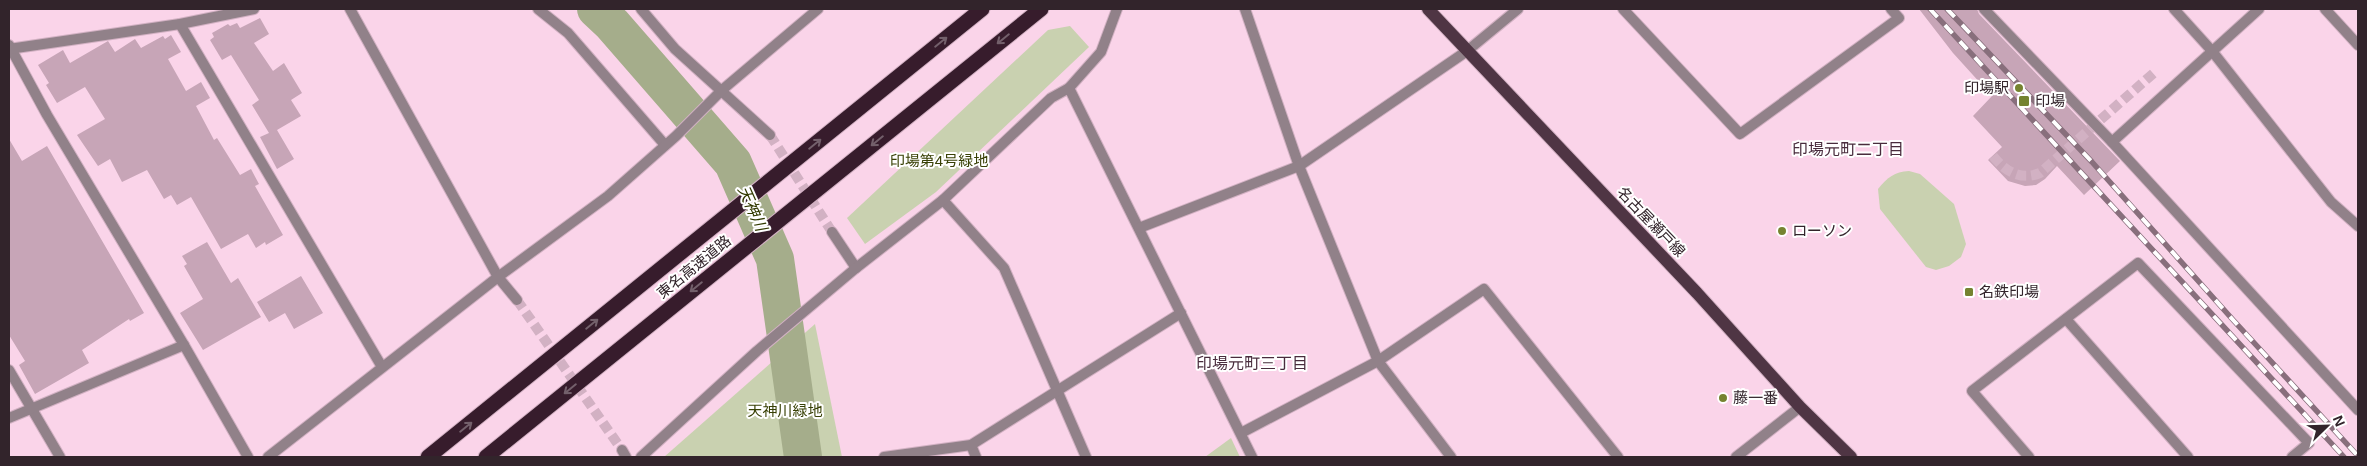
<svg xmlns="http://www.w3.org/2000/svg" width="2367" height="466" viewBox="0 0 2367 466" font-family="Arial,'Noto Sans JP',sans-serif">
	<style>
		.green { fill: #c9d1b0 }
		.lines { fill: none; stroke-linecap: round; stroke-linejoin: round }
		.river { stroke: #a5ad8b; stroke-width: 38 }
		.building { fill: #c7a5b7 }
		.pedestrian-tunnel { stroke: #d2b1c3; stroke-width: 10; stroke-dasharray: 10 5; stroke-linecap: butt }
		.minor-tunnel { stroke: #d2b1c3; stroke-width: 10; stroke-dasharray: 10 5; stroke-linecap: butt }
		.minor-casing { stroke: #d2b1c3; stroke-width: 12 }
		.tertiary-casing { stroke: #d2b1c3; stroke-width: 12 }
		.primary-casing { stroke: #d2b1c3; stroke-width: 14 }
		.motorway-casing { stroke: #d2b1c3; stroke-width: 17 }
		.minor { stroke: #918189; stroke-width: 10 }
		.tertiary { stroke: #918189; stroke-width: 10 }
		.primary { stroke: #4f3544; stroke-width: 12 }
		.motorway { stroke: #371c2c; stroke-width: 15 }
		.rail-casing { stroke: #886f7c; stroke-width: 5.5 }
		.rail { stroke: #fff; stroke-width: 4; stroke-dasharray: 11; stroke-linecap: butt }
		.oneway { stroke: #73606b }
		.poi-dot { fill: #758330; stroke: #fff; stroke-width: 2 }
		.labels { text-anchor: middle; stroke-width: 4; stroke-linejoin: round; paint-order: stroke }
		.poi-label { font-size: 15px; fill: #32242b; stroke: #fff; text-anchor: start }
		.park-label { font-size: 15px; fill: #384005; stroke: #fff }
		.street-label { font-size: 15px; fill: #32242b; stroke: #fff }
		.neighbourhood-label { font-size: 16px; fill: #492c3d; stroke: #fff }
		.water-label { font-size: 16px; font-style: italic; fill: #313900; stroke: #fff }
	</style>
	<rect width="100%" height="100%" fill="#fad4e9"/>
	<!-- green -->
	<g class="green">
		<polygon points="1070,26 1089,47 936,192 865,244 847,218 1048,30"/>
		<path d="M 1909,171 L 1920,174 L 1954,204 L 1966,244 L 1961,257 L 1949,266 L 1936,270 L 1926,267 L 1880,209 L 1878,189 C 1888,177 1894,172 1909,171 Z"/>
		<polygon points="815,324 842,457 664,457"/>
		<polygon points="1231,438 1240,457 1205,457"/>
	</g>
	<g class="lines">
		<!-- river -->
		<polyline class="river" points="596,9 612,24 733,163 775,259 803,457"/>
	</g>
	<!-- building -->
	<g class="building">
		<polygon points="1919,9 1977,9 1979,14 2120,161 2084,195 2057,166 2045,179 2036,185 2025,186 2008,181 1988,160 2002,147 1973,116 1992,96 1953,53"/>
		<polygon points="260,18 269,34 254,43 273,71 284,63 302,93 291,100 301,116 277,130 294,159 277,169 260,137 269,133 252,105 259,100 231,55 222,60 210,40 214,37 212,33 228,24 230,26 237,23 240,28"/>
		<polygon points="171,35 181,52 168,59 186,91 201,82 210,98 196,106 214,140 217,138 240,175 251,169 259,184 255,186 283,235 266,245 265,242 256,248 248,234 221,249 191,197 177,205 171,195 164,199 147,170 122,182 110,159 98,166 77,135 105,119 85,87 57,103 46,85 49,83 38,65 63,50 70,63 108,41 115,52 135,39 141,48 163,36 165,39"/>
		<polygon points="9,139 22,161 47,146 144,313 130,321 129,319 82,350 89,363 35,394 19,365 25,361 9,335"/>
		<polygon points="207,242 231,283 238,278 261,317 203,350 180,313 203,299 184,266 187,264 182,256"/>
		<polygon points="301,276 323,313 294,329 285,313 269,322 257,302"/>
	</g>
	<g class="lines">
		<!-- pedestrian-tunnel -->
		<path class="pedestrian-tunnel" d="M 1993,156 C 2005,171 2020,181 2040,173 L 2156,71"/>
		<!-- minor-tunnel -->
		<g class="minor-tunnel">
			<polyline points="770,135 832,232"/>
			<polyline points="517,300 622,450"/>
		</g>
		<defs>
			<g id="minor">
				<polyline points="350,9 498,277 517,300"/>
				<polyline points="538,9 568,33 665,145"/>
				<polyline points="641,9 675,49 770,135"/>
				<polyline points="1245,9 1299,166 1378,361 1451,457"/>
				<polyline points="1623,9 1740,134 1899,18 1891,9"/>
				<polyline points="1984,9 2112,142 2358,410"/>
				<polyline points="2174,9 2212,51 2331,202 2358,226"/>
				<polyline points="2325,9 2358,45"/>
				<polyline points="180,24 382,367"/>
				<polyline points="9,45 47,115 184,345 248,457"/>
				<polyline points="9,49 180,24 254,9"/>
				<polyline points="1069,88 1252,457"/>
				<polyline points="2112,142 2259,9"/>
				<polyline points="943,200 1004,268 1086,457"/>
				<polyline points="1139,228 1299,166 1467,51 1518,9"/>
				<polyline points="832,232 856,268"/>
				<polyline points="2066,319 2188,457"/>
				<polyline points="9,370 60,457"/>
				<polyline points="9,418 184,345"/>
				<polyline points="1241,433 1378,361 1484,289 1618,457"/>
				<polyline points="971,445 976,457"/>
				<polyline points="622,450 626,457"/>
				<polyline points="268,457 498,277 608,196 676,136 722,90 818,9"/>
				<polyline points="641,457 757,351 856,268 943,200 1051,98 1069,88 1101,52 1117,9"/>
				<polyline points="884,457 971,445 1181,313"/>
				<polyline points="2029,457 1972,391 2138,263 2309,443 2292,457"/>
			</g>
			<polyline id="tertiary" points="1736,457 1800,407"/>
			<polyline id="primary" points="1428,9 1697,293 1800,407 1851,457"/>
			<g id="motorway">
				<polyline points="428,457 982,9"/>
				<polyline points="486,457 1041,9"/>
			</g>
		</defs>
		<!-- minor casing -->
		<use href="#minor" class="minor-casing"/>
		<!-- tertiary casing -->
		<use href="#tertiary" class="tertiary-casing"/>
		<!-- primary casing -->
		<use href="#primary" class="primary-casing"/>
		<!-- motorway casing -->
		<use href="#motorway" class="motorway-casing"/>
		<!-- minor -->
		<use href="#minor" class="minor"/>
		<!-- tertiary -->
		<use href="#tertiary" class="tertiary"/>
		<!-- primary -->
		<use href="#primary" class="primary"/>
		<!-- motorway -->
		<use href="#motorway" class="motorway"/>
		<defs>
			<g id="rail">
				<polyline points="1930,9 2344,457"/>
				<polyline points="1947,9 2092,162 2234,321 2358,456"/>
			</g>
		</defs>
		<!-- rail casing -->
		<use href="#rail" class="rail-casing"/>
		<!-- rail -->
		<use href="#rail" class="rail"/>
	</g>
	<!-- one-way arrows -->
	<defs><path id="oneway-shaft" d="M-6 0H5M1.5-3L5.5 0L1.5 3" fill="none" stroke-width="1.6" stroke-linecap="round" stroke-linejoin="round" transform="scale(1.25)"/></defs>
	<g class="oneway">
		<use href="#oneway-shaft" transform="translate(1003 39) rotate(141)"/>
		<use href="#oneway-shaft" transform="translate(941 42) rotate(-39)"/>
		<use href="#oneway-shaft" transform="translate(877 141) rotate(141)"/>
		<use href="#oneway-shaft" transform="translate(815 144) rotate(-39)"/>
		<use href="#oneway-shaft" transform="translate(696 287) rotate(141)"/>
		<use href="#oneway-shaft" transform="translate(592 324) rotate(-39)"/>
		<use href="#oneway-shaft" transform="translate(570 389) rotate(141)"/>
		<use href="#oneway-shaft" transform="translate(466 427) rotate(-39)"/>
	</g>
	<!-- markers -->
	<g class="poi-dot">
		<circle cx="2019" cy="88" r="5"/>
		<rect x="2018" y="95" width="12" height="12" rx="2.5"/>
		<circle cx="1782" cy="231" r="5"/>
		<rect x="1964" y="287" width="10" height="10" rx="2.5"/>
		<circle cx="1723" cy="398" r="5"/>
	</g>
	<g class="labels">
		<!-- poi labels -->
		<g class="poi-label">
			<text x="2009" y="93" text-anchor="end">印場駅</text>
			<text x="2035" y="106">印場</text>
			<text x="1792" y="236">ローソン</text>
			<text x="1979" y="297">名鉄印場</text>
			<text x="1733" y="403">藤一番</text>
		</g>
		<!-- park labels -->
		<g class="park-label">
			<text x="939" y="166">印場第4号緑地</text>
			<text x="785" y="416">天神川緑地</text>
		</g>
		<!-- street labels -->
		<g class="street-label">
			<text transform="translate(1651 222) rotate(46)" y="5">名古屋瀬戸線</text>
			<text transform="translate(694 267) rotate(-39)" y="5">東名高速道路</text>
		</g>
		<!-- neighbourhood labels -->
		<g class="neighbourhood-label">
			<text x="1848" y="155">印場元町二丁目</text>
			<text x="1252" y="369">印場元町三丁目</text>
		</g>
		<!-- water labels -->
		<g class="water-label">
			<text transform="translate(753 208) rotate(66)" y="6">天神川</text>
		</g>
	</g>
	<!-- border -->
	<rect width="2367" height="466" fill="none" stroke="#32242b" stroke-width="20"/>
	<!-- north arrow -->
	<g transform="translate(2327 426) rotate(67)" stroke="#ffffff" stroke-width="4" paint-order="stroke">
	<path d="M0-4L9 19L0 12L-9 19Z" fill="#32242b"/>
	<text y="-8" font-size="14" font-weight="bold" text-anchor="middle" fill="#32242b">N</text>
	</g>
</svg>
